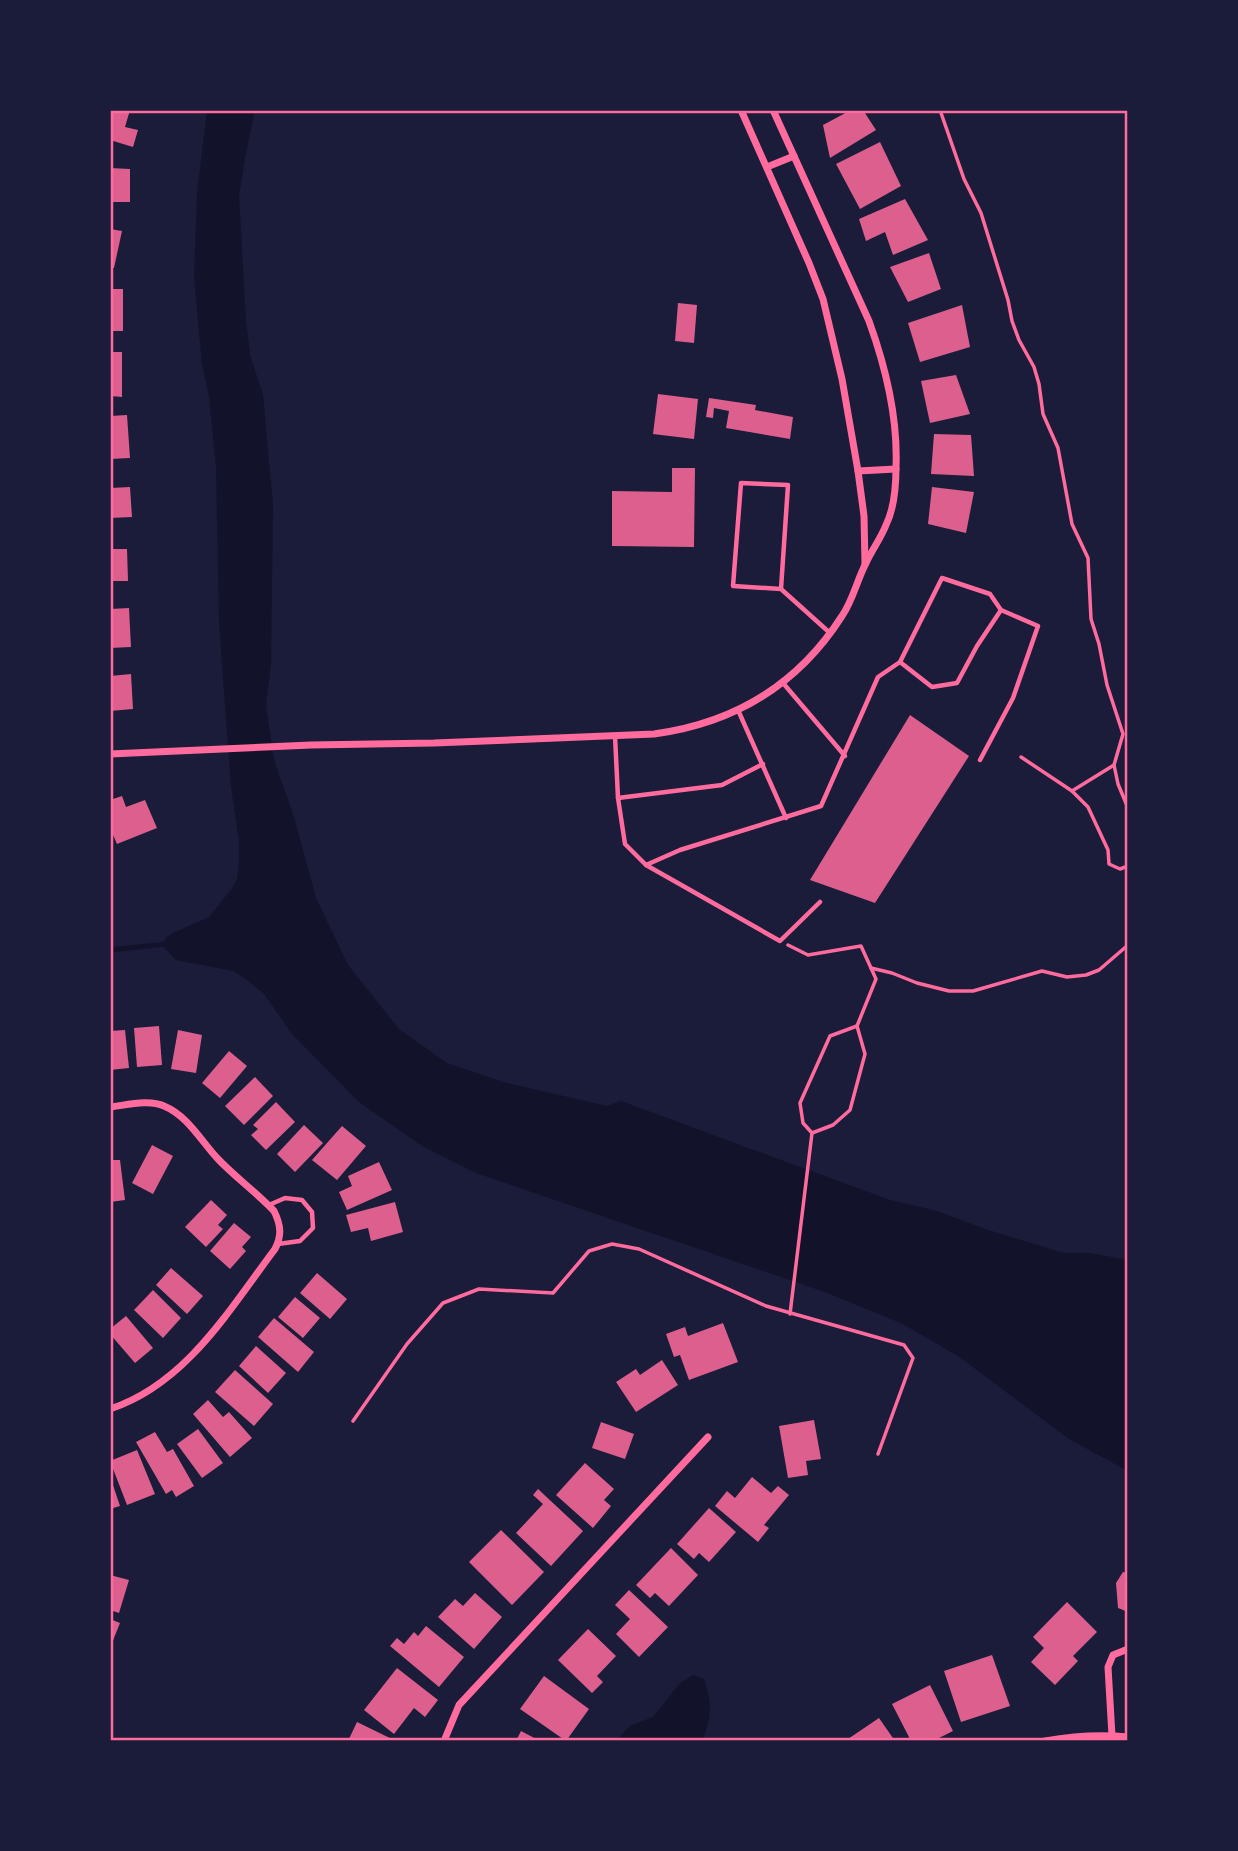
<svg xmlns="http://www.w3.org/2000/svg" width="1238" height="1851" viewBox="0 0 1238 1851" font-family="Poppins,sans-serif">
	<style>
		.water { fill: #12122b }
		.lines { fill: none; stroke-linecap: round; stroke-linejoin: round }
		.stream { stroke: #12122b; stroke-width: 5 }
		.building { fill: #dd5f8e }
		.path { stroke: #ff6b9d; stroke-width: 3.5 }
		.service { stroke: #ff6b9d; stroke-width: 4.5 }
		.minor { stroke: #ff6b9d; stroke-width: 7 }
		.neatline { fill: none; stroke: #ff6b9d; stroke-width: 2.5 }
	</style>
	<rect width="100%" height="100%" fill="#1b1b3a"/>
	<!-- water -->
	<g class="water">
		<polygon points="207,110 255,110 246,153 239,195 246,320 250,355 263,395 273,506 271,664 266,705 274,760 294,817 316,898 348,965 399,1029 447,1063 503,1082 607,1106 621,1101 890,1200 937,1211 988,1230 1064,1253 1090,1253 1128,1260 1128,1471 1069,1439 958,1356 903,1324 825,1292 476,1173 422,1146 359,1102 292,1034 264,994 243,977 233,971 176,960 162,945 167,937 173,933 209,917 233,887 237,878 239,860 239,841 231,787 219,622 216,467 209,397 202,364 194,278 197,194"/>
		<path d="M 693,1675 L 704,1679 C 712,1704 712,1717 702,1741 L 616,1741 L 630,1726 L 653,1717 L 679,1684 Z"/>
	</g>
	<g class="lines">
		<!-- stream -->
		<polyline class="stream" points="110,950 166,944"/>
	</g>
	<!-- building -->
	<g class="building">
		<polygon points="110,110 130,110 125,127 138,130 133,147 110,140"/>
		<polygon points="851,110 863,110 876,130 830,158 823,125"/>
		<polygon points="880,142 901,186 860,209 836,164"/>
		<polygon points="110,168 130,169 130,202 110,202"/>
		<polygon points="905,199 928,240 893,255 885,232 866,241 859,219"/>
		<polygon points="110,229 122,231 114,268 110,268"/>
		<polygon points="929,253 941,289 908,302 890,267"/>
		<rect x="110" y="289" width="13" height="42"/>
		<polygon points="678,303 697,305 694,343 675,341"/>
		<polygon points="962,305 970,347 920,362 908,323"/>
		<polygon points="110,352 122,352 122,397 110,396"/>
		<polygon points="956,375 970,414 930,423 921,381"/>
		<polygon points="658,394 698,399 694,439 653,434"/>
		<polygon points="709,398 756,405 755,410 793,417 790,439 726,428 729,411 714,408 713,418 706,417"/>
		<polygon points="127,415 130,458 110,459 110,416"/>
		<polygon points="934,434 971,435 974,476 931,474"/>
		<polygon points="672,468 695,468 694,547 612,546 612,491 672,492"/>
		<polygon points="130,487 132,517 110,518 110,488"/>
		<polygon points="932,487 974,492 966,533 928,524"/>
		<polygon points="110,549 127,549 128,581 110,581"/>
		<polygon points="129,608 131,647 110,648 110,609"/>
		<polygon points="131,674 133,709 110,711 110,676"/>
		<polygon points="910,715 969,756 875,903 810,880"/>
		<polygon points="122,796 126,807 145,800 157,828 117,844 110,828 110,800"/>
		<polygon points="159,1026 162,1065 137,1067 134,1028"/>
		<polygon points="125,1030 129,1068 110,1070 110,1031"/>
		<polygon points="178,1030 202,1035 196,1073 171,1069"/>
		<polygon points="229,1051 247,1066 220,1098 202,1083"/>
		<polygon points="255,1077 273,1096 244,1125 225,1106"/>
		<polygon points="276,1102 295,1122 266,1150 251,1135 258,1129 253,1125"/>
		<polygon points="304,1125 323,1143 295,1172 277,1154"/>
		<polygon points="342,1126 366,1146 337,1180 312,1160"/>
		<polygon points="152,1145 173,1156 153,1194 132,1183"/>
		<polygon points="112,1148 113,1160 120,1160 125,1200 110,1202 110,1149"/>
		<polygon points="379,1162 392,1190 347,1210 339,1192 352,1186 348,1176"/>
		<polygon points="211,1200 227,1215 218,1225 223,1229 206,1247 185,1227"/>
		<polygon points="395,1202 403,1232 371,1241 368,1228 351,1232 346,1215"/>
		<polygon points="234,1223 251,1237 242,1247 246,1251 230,1269 210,1251"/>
		<polygon points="171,1268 203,1296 187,1314 156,1285"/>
		<polygon points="317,1273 347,1299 330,1319 300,1293"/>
		<polygon points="153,1290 181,1318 163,1338 134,1310"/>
		<polygon points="295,1297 320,1318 303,1338 278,1317"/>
		<polygon points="126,1316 153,1348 135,1363 110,1334 110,1329"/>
		<polygon points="274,1318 314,1352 298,1372 258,1337"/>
		<polygon points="723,1323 738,1362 689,1380 680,1355 674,1357 666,1334 685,1327 688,1336"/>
		<polygon points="256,1346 286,1373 268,1393 239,1366"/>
		<polygon points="662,1360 678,1385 636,1412 616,1382 636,1369 640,1375"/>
		<polygon points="235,1370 273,1404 254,1426 215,1392"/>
		<polygon points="208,1400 223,1417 229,1412 252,1438 230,1457 193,1414"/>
		<polygon points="814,1420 821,1459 806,1461 808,1475 788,1478 779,1426"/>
		<polygon points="601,1422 634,1434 625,1459 592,1448"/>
		<polygon points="198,1429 223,1463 202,1478 177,1444"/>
		<polygon points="155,1432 167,1452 173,1449 194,1486 176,1497 172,1490 166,1494 136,1442"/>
		<polygon points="137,1450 155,1494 127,1505 110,1461"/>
		<polygon points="585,1463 614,1489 604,1500 611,1506 593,1528 556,1495"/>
		<polygon points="110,1476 120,1506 110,1509"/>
		<polygon points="752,1477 771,1493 778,1486 789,1495 764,1525 769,1528 758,1542 715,1506 727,1491 735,1498"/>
		<polygon points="538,1489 583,1531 551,1566 516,1533 543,1504 533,1495"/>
		<polygon points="709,1508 736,1532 709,1562 699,1553 694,1559 677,1544"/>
		<polygon points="501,1530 544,1572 512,1605 469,1562"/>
		<polygon points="671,1548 698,1575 669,1606 655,1593 650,1598 636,1585"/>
		<polygon points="1123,1572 1128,1573 1128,1612 1118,1608 1116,1583"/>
		<polygon points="110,1575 129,1580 119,1613 110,1610"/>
		<polygon points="629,1590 668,1627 639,1657 616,1634 630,1619 615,1605"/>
		<polygon points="475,1593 502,1617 474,1649 438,1617 455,1599 463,1606"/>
		<polygon points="1067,1602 1097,1632 1073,1656 1078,1661 1055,1685 1031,1662 1044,1648 1033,1637"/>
		<polygon points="110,1619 120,1623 110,1648"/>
		<polygon points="426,1626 464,1657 439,1687 390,1646 397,1638 404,1644 414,1632 418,1636"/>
		<polygon points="588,1629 616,1656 597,1676 603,1682 592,1693 558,1660"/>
		<polygon points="992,1655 1010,1706 961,1722 944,1671"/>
		<polygon points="397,1668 438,1700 425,1717 414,1708 394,1734 364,1710"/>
		<polygon points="544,1676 589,1709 566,1741 520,1709"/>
		<polygon points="930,1685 953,1731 933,1741 911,1741 892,1704"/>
		<polygon points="879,1718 895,1741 845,1741"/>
		<polygon points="357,1722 396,1741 348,1741"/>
		<polygon points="521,1731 540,1741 516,1741"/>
	</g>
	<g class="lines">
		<!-- path -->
		<g class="path">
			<polyline points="940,110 964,179 981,213 1008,300 1012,321 1019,340 1034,367 1039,384 1043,414 1058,448 1072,524 1088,558 1091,619 1099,644 1107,685 1123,734 1114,765 1072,791 1021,757"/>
			<polyline points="1114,765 1118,784 1128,808"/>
			<polyline points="1072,791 1088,807 1108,850 1109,864 1120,869 1128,866"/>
			<polyline points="788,945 808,955 861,946 876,979 857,1026 865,1054 850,1110 833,1125 812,1133 790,1314"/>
			<polyline points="871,968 892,973 917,983 949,991 973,991 1042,971 1067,977 1086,975 1099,970 1128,945"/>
			<polyline points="812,1133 803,1123 800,1103 830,1036 857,1026"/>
			<polyline points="353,1421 407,1344 443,1303 479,1289 553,1293 589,1251 612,1244 639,1249 766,1306 904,1345 913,1358 878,1454"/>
		</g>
		<!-- service -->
		<g class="service">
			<polyline points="781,589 733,586 741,483 788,485 781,589 830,633"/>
			<polyline points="900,662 932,687 957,683 977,646 1001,610"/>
			<polyline points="783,683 845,756"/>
			<polyline points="738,710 786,818"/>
			<polyline points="615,736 618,798 625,844 646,865 780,941 820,902"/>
			<polyline points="618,798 722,785 763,764"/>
			<polyline points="646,865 680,850 821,806 878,677 900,662 942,578 990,594 1001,610 1038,626 1013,698 980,760"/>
			<polyline points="269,1205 285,1198 302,1200 312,1212 313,1228 300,1241 278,1244"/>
		</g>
		<!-- minor -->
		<g class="minor">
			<polyline points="741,110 809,263 823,299 842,379 858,471 864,516 865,564"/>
			<polyline points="767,167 794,156"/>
			<polyline points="858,471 896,469"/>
			<path d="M 110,754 L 311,745 L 434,743 L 654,734 C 734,723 798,685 842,616 C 853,600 857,580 866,563 C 872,550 881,538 886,525 C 894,509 896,485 896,467 C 898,418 886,368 869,321 L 773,110"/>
			<path d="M 110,1107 C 127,1105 149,1099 164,1106 C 188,1116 201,1141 218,1159 C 235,1177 256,1192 274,1211 C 281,1225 282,1236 275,1249 C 229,1310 186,1384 110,1409"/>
			<polyline points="1112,1736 1108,1667 1113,1655 1128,1649"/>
			<polyline points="444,1741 459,1705 708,1437"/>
			<path d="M 1045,1741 C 1073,1736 1100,1734 1128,1737"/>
		</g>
	</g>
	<!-- border -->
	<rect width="1238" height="1851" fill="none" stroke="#1b1b3a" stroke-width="224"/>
	<rect x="112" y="112" width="1014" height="1627" class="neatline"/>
</svg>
